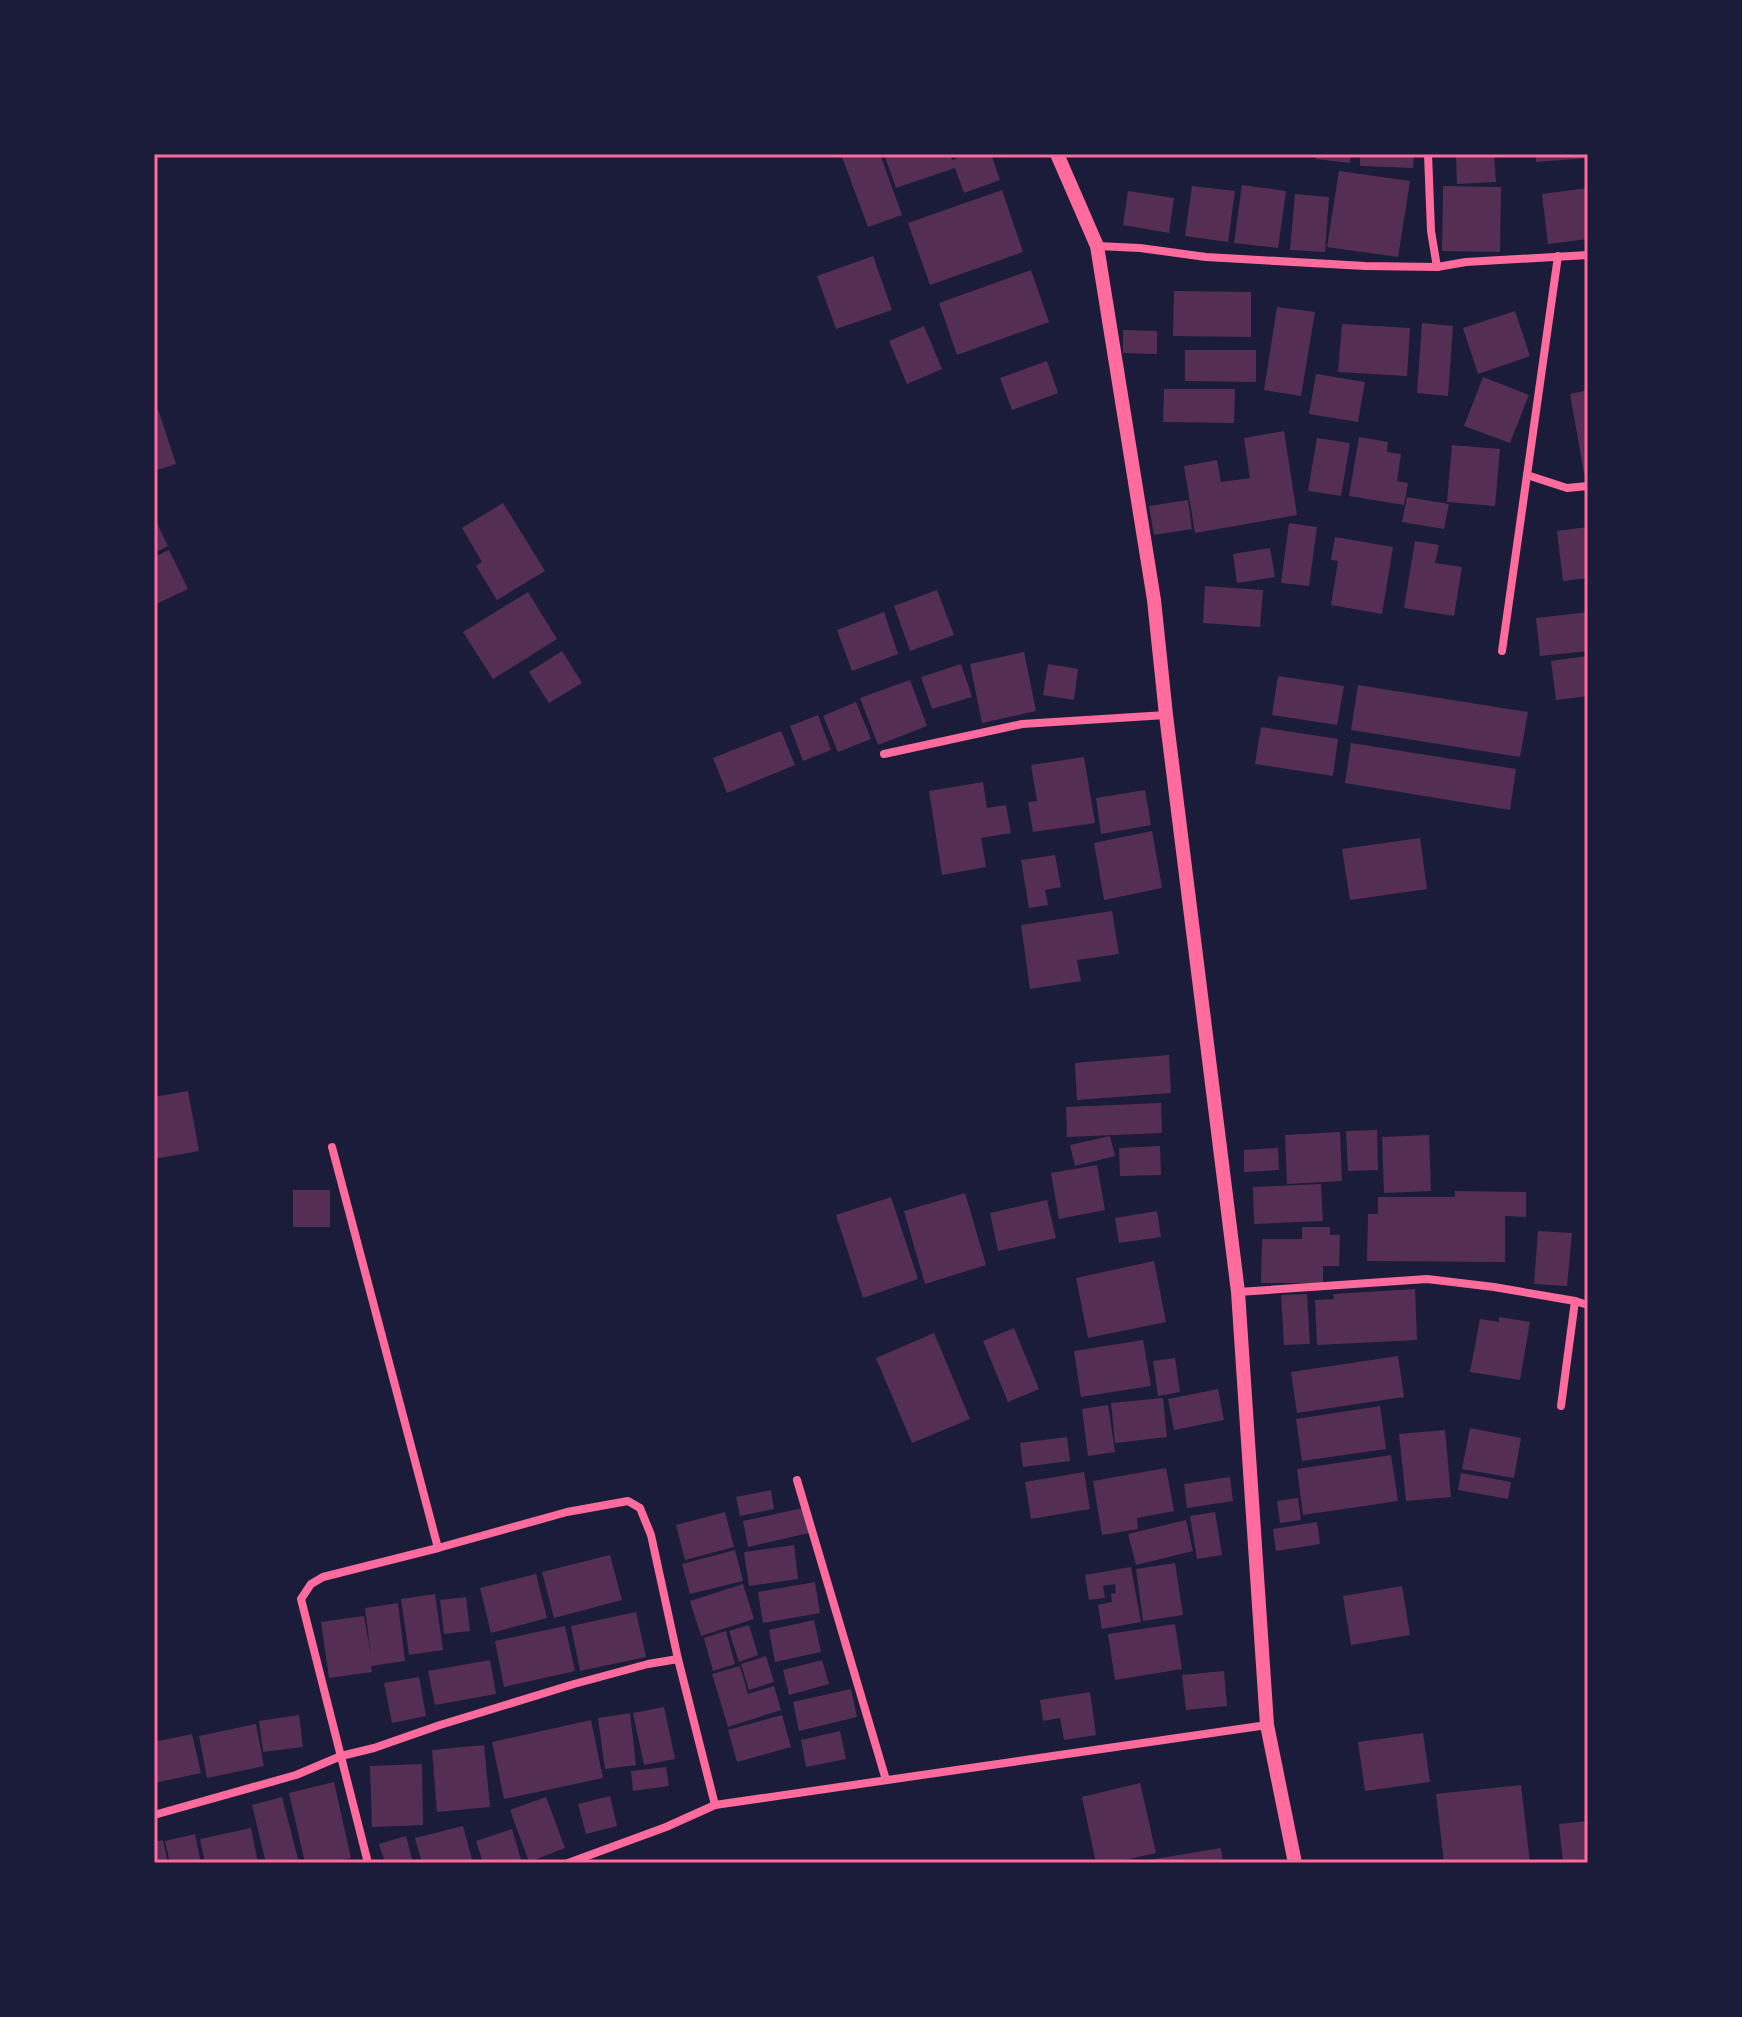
<svg xmlns="http://www.w3.org/2000/svg" width="1742" height="2017" viewBox="0 0 1742 2017" font-family="Jost,sans-serif">
	<style>
		.building { fill: #542f53 }
		.lines { fill: none; stroke-linecap: round; stroke-linejoin: round }
		.minor { stroke: #ff6b9d; stroke-width: 8 }
		.tertiary { stroke: #ff6b9d; stroke-width: 14 }
		.neatline { fill: none; stroke: #ff6b9d; stroke-width: 3 }
	</style>
	<rect width="100%" height="100%" fill="#1b1b3a"/>
	<!-- building -->
	<g class="building">
		<polygon points="852,154 880,154 902,215 868,227 842,157"/>
		<polygon points="884,154 950,154 952,160 969,154 991,154 1000,180 964,193 955,168 896,188"/>
		<polygon points="1317,154 1351,154 1350,163 1316,159"/>
		<polygon points="1360,154 1414,154 1413,168 1360,166"/>
		<polygon points="1456,154 1494,154 1496,182 1457,184"/>
		<polygon points="1536,154 1588,154 1588,158 1536,162"/>
		<polygon points="1339,171 1410,181 1398,257 1327,247"/>
		<polygon points="1242,185 1286,191 1278,248 1234,243"/>
		<polygon points="1192,186 1235,191 1228,242 1185,236"/>
		<polygon points="1443,186 1501,187 1500,252 1442,251"/>
		<polygon points="1588,188 1588,239 1548,244 1542,194"/>
		<polygon points="1002,190 1023,252 930,285 908,223"/>
		<polygon points="1128,191 1174,198 1169,233 1123,225"/>
		<polygon points="1295,194 1329,197 1325,252 1290,250"/>
		<polygon points="873,256 892,310 836,329 817,276"/>
		<polygon points="1031,270 1049,322 957,355 939,303"/>
		<polygon points="1174,291 1251,292 1251,337 1173,336"/>
		<polygon points="1277,307 1315,312 1301,396 1264,390"/>
		<polygon points="1515,311 1530,356 1478,374 1463,328"/>
		<polygon points="1422,323 1453,326 1448,396 1417,393"/>
		<polygon points="1342,324 1410,328 1407,376 1338,372"/>
		<polygon points="924,326 942,369 907,384 889,341"/>
		<polygon points="1123,330 1157,331 1157,354 1123,353"/>
		<polygon points="1185,350 1256,350 1256,382 1185,381"/>
		<polygon points="1047,361 1058,393 1012,410 1000,378"/>
		<polygon points="1316,374 1365,382 1358,422 1309,414"/>
		<polygon points="1483,377 1529,395 1510,443 1464,426"/>
		<polygon points="1164,389 1235,389 1234,423 1163,422"/>
		<polygon points="1588,390 1588,473 1584,473 1570,394"/>
		<polygon points="154,397 176,464 154,471"/>
		<polygon points="1284,431 1297,515 1195,533 1184,466 1217,460 1221,482 1250,478 1244,438"/>
		<polygon points="1359,437 1388,442 1387,452 1401,454 1397,481 1408,483 1404,505 1349,496"/>
		<polygon points="1317,438 1350,443 1341,496 1308,491"/>
		<polygon points="1452,445 1500,449 1495,506 1447,502"/>
		<polygon points="1407,497 1449,504 1444,529 1402,522"/>
		<polygon points="1188,500 1192,529 1154,535 1149,506"/>
		<polygon points="503,503 545,571 497,600 476,566 482,562 462,528"/>
		<polygon points="154,517 168,546 154,553"/>
		<polygon points="1289,523 1317,527 1309,586 1281,583"/>
		<polygon points="1588,527 1588,578 1563,581 1557,531"/>
		<polygon points="1335,537 1393,547 1382,614 1331,605 1338,561 1331,560"/>
		<polygon points="1415,541 1439,545 1435,563 1462,567 1454,616 1404,608"/>
		<polygon points="1270,548 1275,577 1237,583 1233,554"/>
		<polygon points="169,550 188,589 154,605 154,557"/>
		<polygon points="1205,586 1263,590 1260,627 1203,623"/>
		<polygon points="937,590 954,635 910,651 894,606"/>
		<polygon points="528,592 557,639 493,679 463,632"/>
		<polygon points="884,612 898,654 852,671 837,630"/>
		<polygon points="1588,612 1588,651 1540,656 1536,618"/>
		<polygon points="562,651 582,683 549,703 529,672"/>
		<polygon points="1024,652 1036,711 982,723 970,664"/>
		<polygon points="1588,656 1588,696 1556,700 1551,661"/>
		<polygon points="961,664 972,697 932,709 921,677"/>
		<polygon points="1048,664 1078,669 1074,700 1043,695"/>
		<polygon points="1278,676 1344,686 1337,725 1272,715"/>
		<polygon points="910,680 927,726 878,745 860,698"/>
		<polygon points="1358,685 1528,712 1520,757 1351,730"/>
		<polygon points="856,702 871,739 838,752 823,716"/>
		<polygon points="818,715 831,750 803,761 790,726"/>
		<polygon points="1261,727 1338,739 1333,776 1255,764"/>
		<polygon points="781,731 795,765 727,793 713,758"/>
		<polygon points="1351,743 1516,769 1510,810 1345,783"/>
		<polygon points="1084,757 1095,823 1033,832 1028,802 1037,801 1031,765"/>
		<polygon points="983,782 987,808 1006,805 1011,833 981,838 986,867 942,875 929,791"/>
		<polygon points="1145,790 1151,825 1101,834 1096,798"/>
		<polygon points="1152,831 1162,888 1104,900 1094,843"/>
		<polygon points="1420,838 1427,889 1350,900 1342,849"/>
		<polygon points="1055,855 1061,887 1045,890 1048,905 1029,908 1021,860"/>
		<polygon points="1112,911 1119,954 1077,960 1081,981 1030,989 1021,925"/>
		<polygon points="1169,1055 1171,1093 1077,1100 1075,1063"/>
		<polygon points="188,1091 199,1151 154,1159 154,1097"/>
		<polygon points="1161,1103 1162,1133 1067,1137 1066,1107"/>
		<polygon points="1377,1130 1378,1170 1348,1171 1346,1131"/>
		<polygon points="1340,1132 1342,1181 1287,1184 1285,1135"/>
		<polygon points="1429,1135 1431,1191 1384,1193 1382,1137"/>
		<polygon points="1110,1136 1115,1156 1075,1166 1070,1145"/>
		<polygon points="1160,1146 1161,1175 1120,1176 1119,1148"/>
		<polygon points="1278,1148 1279,1170 1244,1172 1244,1150"/>
		<polygon points="1097,1165 1105,1210 1059,1219 1051,1173"/>
		<polygon points="1321,1184 1323,1221 1254,1224 1253,1187"/>
		<rect x="293" y="1190" width="37" height="37"/>
		<polygon points="1455,1191 1526,1192 1526,1217 1505,1216 1505,1262 1367,1261 1368,1214 1378,1214 1378,1197 1455,1197"/>
		<polygon points="965,1193 986,1265 925,1284 904,1211"/>
		<polygon points="891,1197 918,1279 863,1298 836,1215"/>
		<polygon points="1047,1200 1056,1238 998,1251 990,1213"/>
		<polygon points="1157,1211 1161,1237 1119,1243 1115,1218"/>
		<polygon points="1302,1227 1330,1227 1330,1235 1340,1235 1339,1266 1323,1266 1323,1283 1261,1283 1262,1239 1302,1239"/>
		<polygon points="1538,1231 1572,1233 1567,1286 1534,1284"/>
		<polygon points="1154,1261 1166,1322 1088,1338 1076,1278"/>
		<polygon points="1415,1289 1417,1340 1317,1345 1315,1300 1334,1299 1333,1294"/>
		<polygon points="1307,1294 1310,1344 1284,1345 1281,1295"/>
		<polygon points="1499,1317 1530,1322 1520,1380 1470,1372 1480,1319 1499,1322"/>
		<polygon points="1014,1328 1039,1389 1008,1402 983,1341"/>
		<polygon points="934,1333 970,1419 912,1443 876,1358"/>
		<polygon points="1143,1340 1151,1386 1081,1397 1074,1351"/>
		<polygon points="1398,1356 1404,1397 1297,1413 1291,1372"/>
		<polygon points="1175,1358 1180,1392 1158,1396 1153,1361"/>
		<polygon points="1218,1389 1224,1420 1174,1430 1168,1399"/>
		<polygon points="1163,1398 1167,1437 1115,1443 1111,1403"/>
		<polygon points="1108,1405 1115,1452 1088,1456 1082,1409"/>
		<polygon points="1380,1406 1386,1449 1302,1461 1296,1419"/>
		<polygon points="1470,1428 1521,1438 1514,1478 1462,1469"/>
		<polygon points="1445,1430 1451,1497 1406,1501 1399,1434"/>
		<polygon points="1067,1437 1070,1461 1023,1467 1020,1443"/>
		<polygon points="1391,1455 1398,1501 1303,1515 1297,1469"/>
		<polygon points="1166,1468 1174,1511 1137,1518 1138,1529 1102,1535 1093,1481"/>
		<polygon points="1084,1472 1090,1509 1031,1519 1025,1482"/>
		<polygon points="1461,1473 1511,1482 1508,1499 1458,1490"/>
		<polygon points="1230,1477 1233,1501 1187,1508 1184,1484"/>
		<polygon points="771,1490 774,1509 740,1516 736,1497"/>
		<polygon points="1298,1498 1301,1520 1280,1523 1277,1501"/>
		<polygon points="803,1508 809,1533 748,1547 743,1521"/>
		<polygon points="725,1512 734,1547 685,1560 676,1525"/>
		<polygon points="1215,1512 1222,1555 1197,1559 1190,1516"/>
		<polygon points="1186,1520 1193,1551 1136,1565 1128,1534"/>
		<polygon points="1317,1522 1320,1544 1276,1551 1273,1529"/>
		<polygon points="794,1545 798,1579 749,1586 744,1552"/>
		<polygon points="735,1550 743,1581 690,1594 682,1564"/>
		<polygon points="610,1555 622,1600 554,1618 542,1572"/>
		<polygon points="1175,1563 1183,1615 1143,1621 1136,1569"/>
		<polygon points="1131,1567 1141,1622 1102,1629 1098,1605 1112,1602 1111,1594 1116,1593 1115,1584 1103,1586 1105,1598 1089,1600 1085,1575"/>
		<polygon points="536,1574 547,1618 491,1633 480,1588"/>
		<polygon points="815,1582 820,1613 763,1623 758,1592"/>
		<polygon points="743,1584 754,1619 701,1636 690,1601"/>
		<polygon points="1402,1586 1410,1635 1351,1645 1343,1596"/>
		<polygon points="435,1594 443,1650 409,1655 401,1599"/>
		<polygon points="466,1597 470,1631 444,1634 440,1600"/>
		<polygon points="398,1603 405,1661 371,1666 372,1672 329,1678 321,1622 364,1616 371,1655 365,1608"/>
		<polygon points="636,1612 646,1657 580,1671 571,1626"/>
		<polygon points="814,1620 821,1652 775,1662 769,1630"/>
		<polygon points="1175,1624 1182,1669 1115,1680 1108,1634"/>
		<polygon points="749,1625 758,1655 739,1662 729,1631"/>
		<polygon points="565,1626 575,1671 504,1687 495,1641"/>
		<polygon points="726,1631 735,1664 713,1671 704,1638"/>
		<polygon points="766,1656 774,1682 749,1690 741,1664"/>
		<polygon points="490,1660 496,1694 435,1705 428,1671"/>
		<polygon points="822,1660 829,1684 789,1695 783,1670"/>
		<polygon points="740,1666 748,1694 774,1686 781,1710 728,1727 712,1674"/>
		<polygon points="1224,1671 1227,1706 1186,1710 1182,1675"/>
		<polygon points="419,1677 426,1716 392,1723 384,1683"/>
		<polygon points="851,1689 857,1717 799,1731 793,1702"/>
		<polygon points="1090,1692 1096,1735 1064,1740 1060,1718 1043,1721 1040,1700"/>
		<polygon points="664,1707 675,1759 644,1765 633,1713"/>
		<polygon points="630,1713 636,1765 605,1769 598,1718"/>
		<polygon points="299,1715 303,1747 263,1752 259,1721"/>
		<polygon points="782,1715 791,1747 737,1762 728,1730"/>
		<polygon points="591,1720 603,1778 504,1799 492,1742"/>
		<polygon points="256,1724 264,1766 207,1778 199,1736"/>
		<polygon points="840,1731 846,1759 806,1767 801,1740"/>
		<polygon points="1423,1733 1430,1782 1365,1791 1358,1742"/>
		<polygon points="192,1734 201,1773 154,1783 154,1742"/>
		<polygon points="484,1745 490,1807 437,1812 432,1750"/>
		<polygon points="422,1764 423,1825 372,1827 370,1766"/>
		<polygon points="666,1767 669,1786 633,1791 631,1771"/>
		<polygon points="334,1782 351,1858 330,1863 305,1863 289,1793"/>
		<polygon points="1140,1783 1156,1853 1111,1863 1096,1863 1082,1797"/>
		<polygon points="1521,1785 1530,1863 1444,1863 1436,1794"/>
		<polygon points="610,1796 617,1826 586,1834 578,1804"/>
		<polygon points="282,1797 299,1863 266,1863 252,1805"/>
		<polygon points="546,1797 565,1848 529,1862 510,1810"/>
		<polygon points="1588,1821 1588,1863 1563,1863 1559,1824"/>
		<polygon points="463,1826 473,1863 422,1863 415,1838"/>
		<polygon points="251,1828 258,1863 205,1863 200,1839"/>
		<polygon points="512,1829 522,1863 483,1863 476,1841"/>
		<polygon points="195,1834 201,1863 170,1863 165,1841"/>
		<polygon points="406,1836 413,1863 385,1863 379,1844"/>
		<polygon points="163,1840 168,1863 154,1863 154,1842"/>
		<polygon points="1221,1848 1223,1863 1142,1863 1142,1861"/>
	</g>
	<g class="lines">
		<!-- minor -->
		<g class="minor">
			<polyline points="1428,154 1431,231 1437,267"/>
			<polyline points="1097,246 1140,248 1206,257 1365,266 1437,267 1466,262 1588,255"/>
			<polyline points="1558,256 1527,475 1567,488 1588,486"/>
			<polyline points="1502,651 1527,475"/>
			<polyline points="884,754 1022,724 1166,715"/>
			<polyline points="332,1147 438,1548"/>
			<polyline points="1238,1292 1427,1279 1494,1287 1575,1301 1588,1305"/>
			<polyline points="1561,1406 1575,1301"/>
			<polyline points="797,1480 886,1780"/>
			<polyline points="154,1815 296,1775 341,1756 374,1748 440,1725 574,1684 648,1664 678,1659 715,1805"/>
			<polyline points="368,1863 301,1599 311,1584 323,1577 438,1548 567,1512 628,1501 640,1508 651,1535 678,1659"/>
			<polyline points="568,1863 666,1827 715,1805 1267,1725"/>
		</g>
		<!-- tertiary -->
		<polyline class="tertiary" points="1057,154 1097,246 1154,600 1166,715 1238,1292 1267,1725 1295,1863"/>
	</g>
	<!-- border -->
	<rect width="1742" height="2017" fill="none" stroke="#1b1b3a" stroke-width="312"/>
	<rect x="156" y="156" width="1430" height="1705" class="neatline"/>
</svg>
